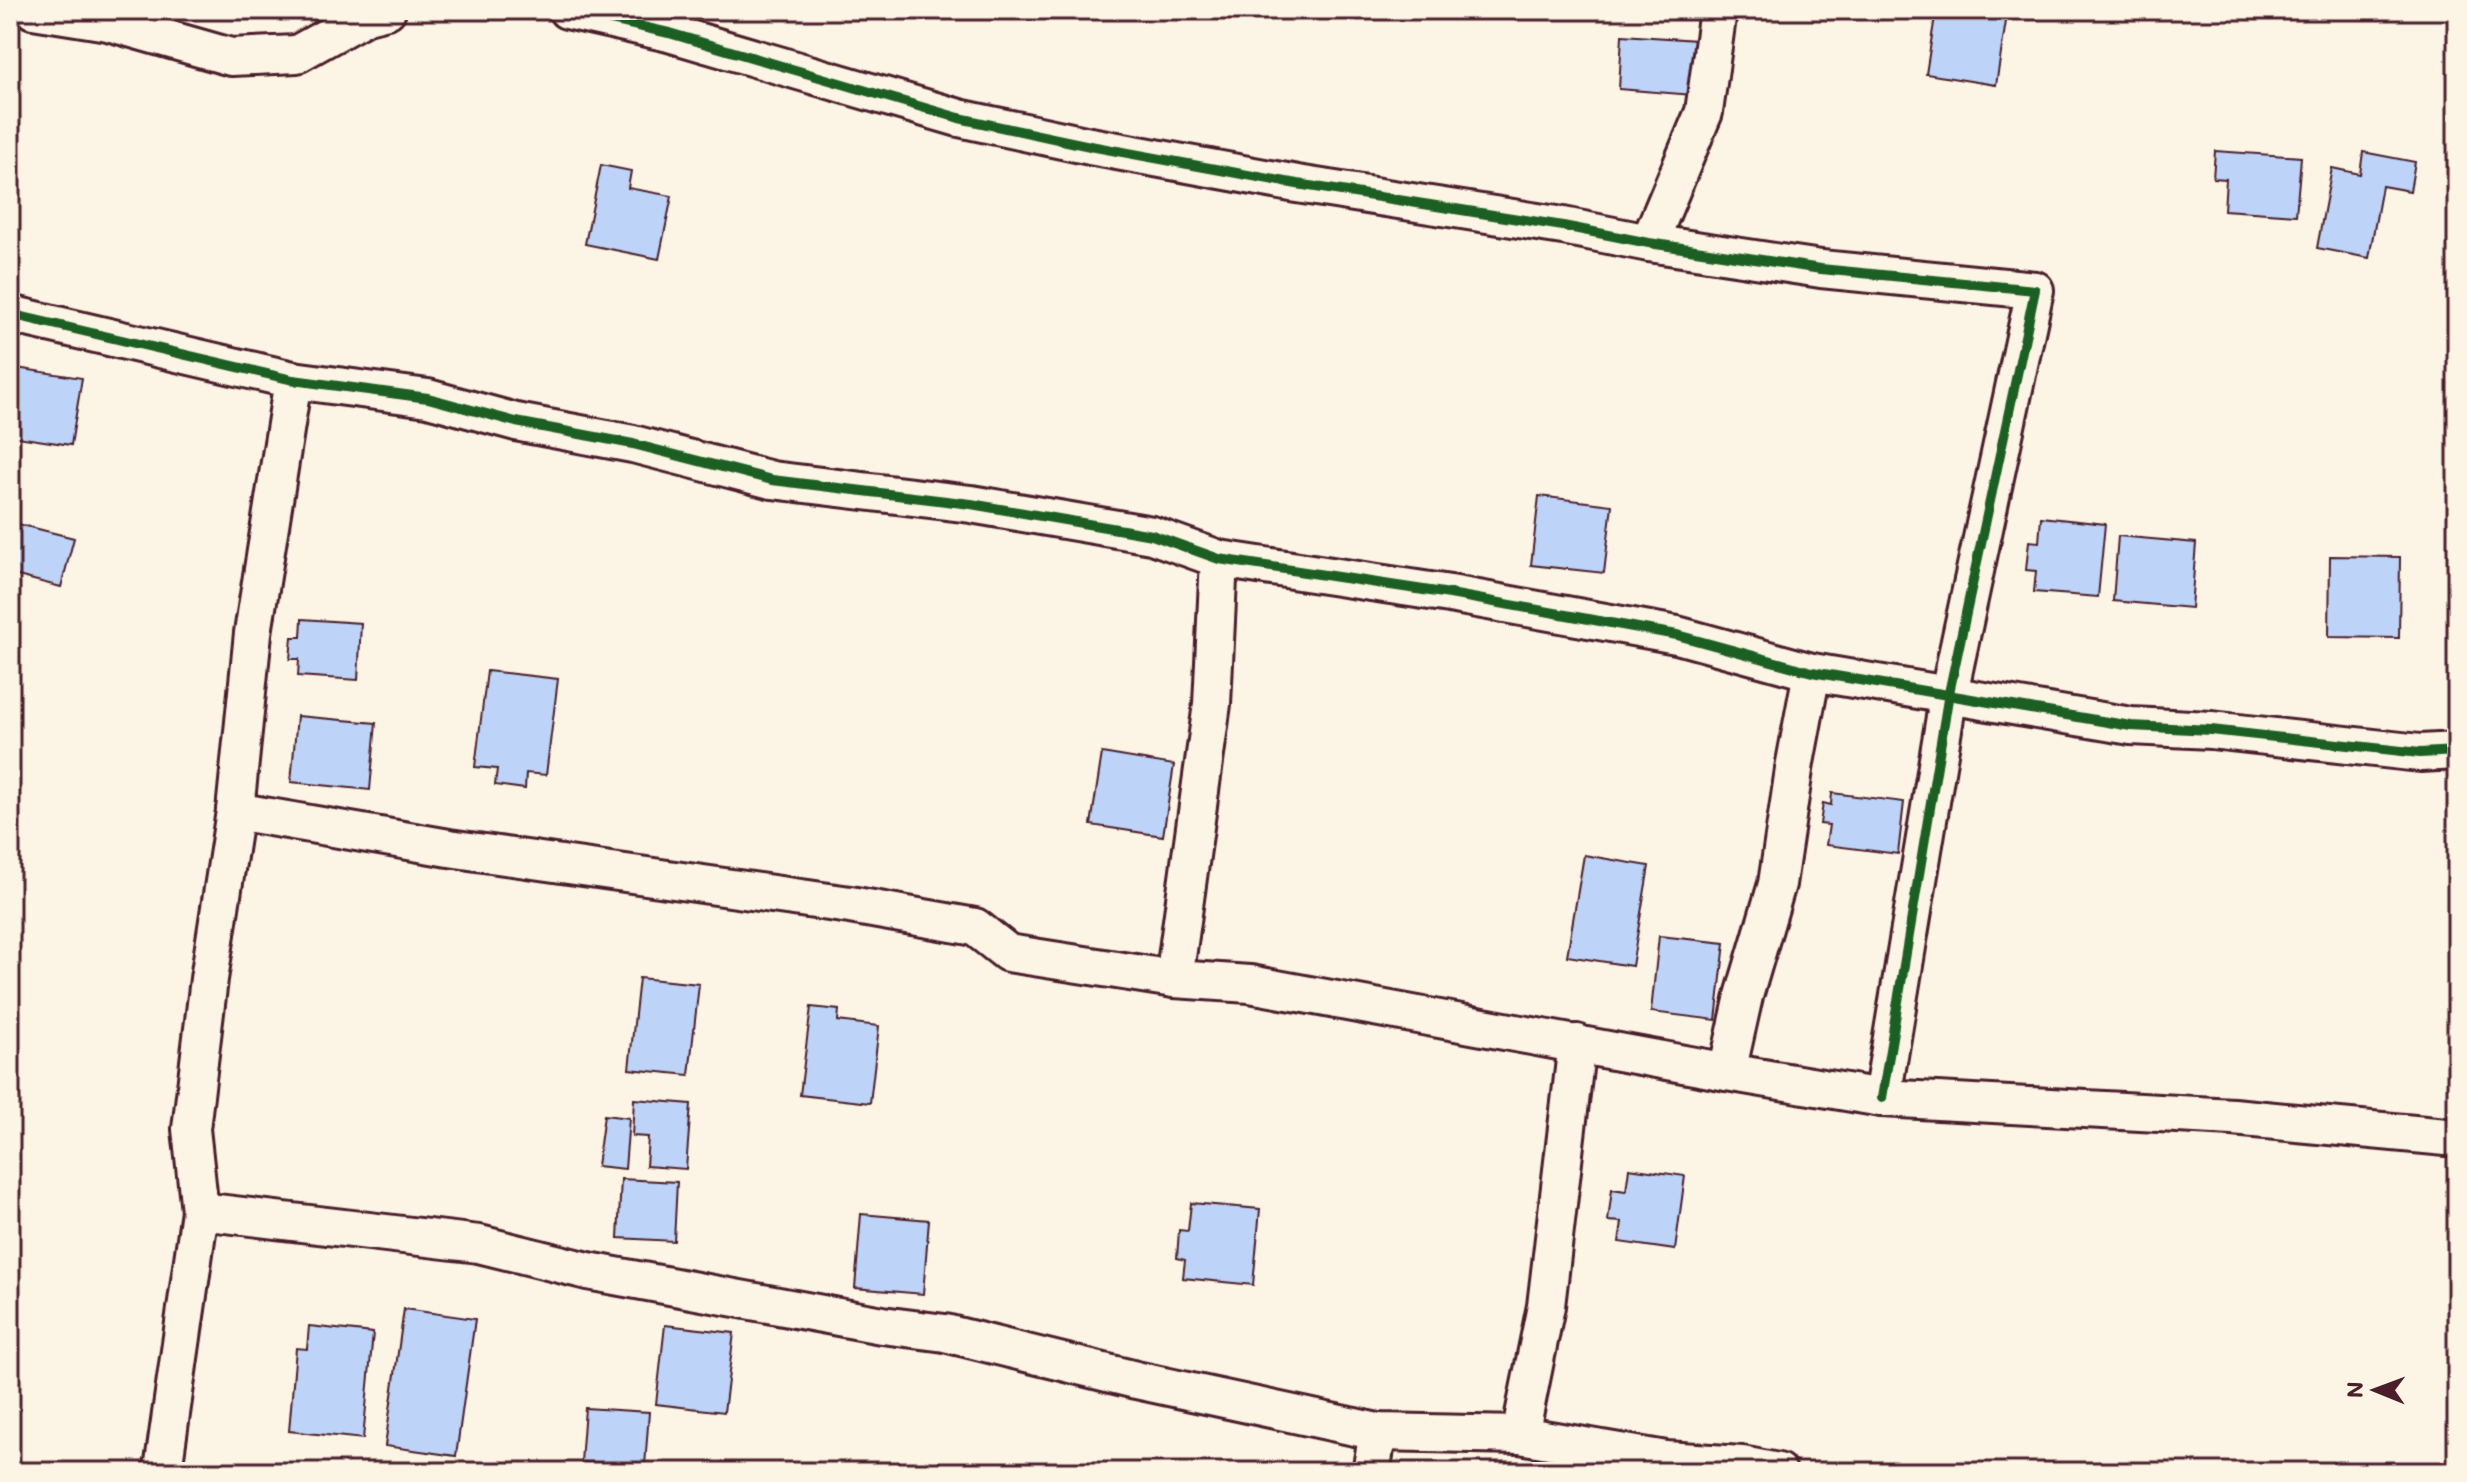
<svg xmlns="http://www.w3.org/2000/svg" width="2467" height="1482" viewBox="0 0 2467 1482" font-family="Mali,sans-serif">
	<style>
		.building { fill: #bdd3f7; stroke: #4a1f2b; stroke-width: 2 }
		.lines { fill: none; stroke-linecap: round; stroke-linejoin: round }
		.street-casing { stroke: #4a1f2b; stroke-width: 42 }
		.street { stroke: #fcf5e5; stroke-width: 36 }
		.cycleway-casing { stroke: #fcf5e5; stroke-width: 15 }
		.cycleway { stroke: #1b5e20; stroke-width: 10 }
	</style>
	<rect width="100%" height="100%" fill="#fcf5e5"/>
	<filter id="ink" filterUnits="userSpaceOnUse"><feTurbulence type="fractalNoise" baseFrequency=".0125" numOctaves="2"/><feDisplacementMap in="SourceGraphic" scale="16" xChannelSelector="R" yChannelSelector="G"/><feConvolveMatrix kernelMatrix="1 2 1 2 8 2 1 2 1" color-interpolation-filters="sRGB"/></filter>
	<g filter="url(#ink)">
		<!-- building -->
		<g class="building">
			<polygon points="1936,10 1977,10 2007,15 1996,85 1926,74"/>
			<polygon points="1622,35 1697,40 1693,95 1619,89"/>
			<polygon points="2215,151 2301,157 2296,215 2224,210 2226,179 2213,178"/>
			<polygon points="2363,152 2415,162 2410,191 2382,186 2369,258 2317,248 2332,168 2360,174"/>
			<polygon points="601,165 631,171 628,188 672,196 659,259 585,244"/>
			<polygon points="10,367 82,378 71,445 10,436"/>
			<polygon points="1539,496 1612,505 1604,573 1531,565"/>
			<polygon points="2041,517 2105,524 2098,597 2034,592 2036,571 2026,570 2029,541 2039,542"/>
			<polygon points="10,522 74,538 61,587 10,574"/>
			<polygon points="2118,536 2196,543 2191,608 2113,601"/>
			<polygon points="2330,556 2400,557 2399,638 2329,637"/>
			<polygon points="302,619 361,623 358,680 298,676 299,659 290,659 292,637 301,637"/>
			<polygon points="487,671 558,679 546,775 526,773 525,789 495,785 497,769 475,767"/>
			<polygon points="297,716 376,723 370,790 291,782"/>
			<polygon points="1102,753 1174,765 1163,836 1091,825"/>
			<polygon points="1832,793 1904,802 1898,854 1826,845 1829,825 1820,824 1823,803 1831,805"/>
			<polygon points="1584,855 1649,866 1632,966 1567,956"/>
			<polygon points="1659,936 1725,943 1716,1020 1651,1012"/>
			<polygon points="639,978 699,984 689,1075 629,1069"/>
			<polygon points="811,1007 839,1010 838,1021 879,1026 870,1103 800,1095"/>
			<polygon points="634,1099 691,1104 686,1169 646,1166 648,1137 632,1136"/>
			<polygon points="604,1115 629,1118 625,1169 597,1166"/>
			<polygon points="1629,1168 1685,1176 1675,1250 1619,1242 1622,1222 1608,1221 1612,1189 1626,1191"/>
			<polygon points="621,1179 677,1182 674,1241 618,1238"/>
			<polygon points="1191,1203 1260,1209 1253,1285 1183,1278 1185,1260 1177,1258 1179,1230 1188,1231"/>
			<polygon points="861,1214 929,1220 923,1294 855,1288"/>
			<polygon points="404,1309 475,1319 456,1456 385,1446"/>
			<polygon points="665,1325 734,1333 724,1412 656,1404"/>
			<polygon points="309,1326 373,1333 363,1439 289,1431 296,1348 307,1349"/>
			<polygon points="585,1408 649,1412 645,1466 581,1462"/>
		</g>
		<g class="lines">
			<defs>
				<g id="street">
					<polyline points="33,10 108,22 231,57 297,54 367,15 387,10"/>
					<polyline points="567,10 669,33 959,118 1090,146 1297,184 1563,226 1649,243 1821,269 2035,290 1949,693 1882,1098"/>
					<polyline points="1649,243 1704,112 1718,10"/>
					<polyline points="10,314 293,380 428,398 516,422 633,444 772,480 971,504 1152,535 1219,559 1450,594 1677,635 1812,672 2131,726 2211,730 2420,753 2457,751"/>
					<polyline points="235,811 449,848 850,905 975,927 1008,953 1174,979 1250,984 1727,1072 1882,1098 2233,1117 2457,1138"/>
					<polyline points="1174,979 1212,704 1219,559"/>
					<polyline points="1727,1072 1744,996 1777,884 1795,763 1812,672"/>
					<polyline points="200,1211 479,1244 588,1271 882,1325 945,1333 1136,1380 1378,1432 1520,1435 1666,1460 1742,1465 1778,1472"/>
					<polyline points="1520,1435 1546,1306 1577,1043"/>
					<polyline points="161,1472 164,1463 200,1211 191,1129 209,979 235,811 253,633 293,380"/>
					<polyline points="1371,1472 1378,1432"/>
				</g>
			</defs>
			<!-- street casing -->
			<use href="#street" class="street-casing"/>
			<!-- street -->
			<use href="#street" class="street"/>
			<defs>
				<g id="cycleway">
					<polyline points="567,10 669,33 959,118 1090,146 1297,184 1563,226 1649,243 1821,269 2035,290 1949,693 1882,1098"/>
					<polyline points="10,314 293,380 428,398 516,422 633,444 772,480 971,504 1152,535 1219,559 1450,594 1677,635 1812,672 2131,726 2211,730 2420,753 2457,751"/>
				</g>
			</defs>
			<!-- cycleway casing -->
			<use href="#cycleway" class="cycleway-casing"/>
			<!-- cycleway -->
			<use href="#cycleway" class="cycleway"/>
		</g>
	</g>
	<!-- margin -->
	<rect width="2467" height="1482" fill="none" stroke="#fcf5e5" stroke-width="40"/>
	<rect x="20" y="20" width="2427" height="1442" fill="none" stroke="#4a1f2b" stroke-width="3" filter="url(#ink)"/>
	<!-- north arrow -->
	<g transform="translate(2375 1390) rotate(271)" stroke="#fcf5e5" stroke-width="6" paint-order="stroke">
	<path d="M0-6L14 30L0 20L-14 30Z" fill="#4a1f2b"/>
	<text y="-12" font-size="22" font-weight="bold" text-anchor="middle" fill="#4a1f2b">N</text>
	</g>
</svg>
